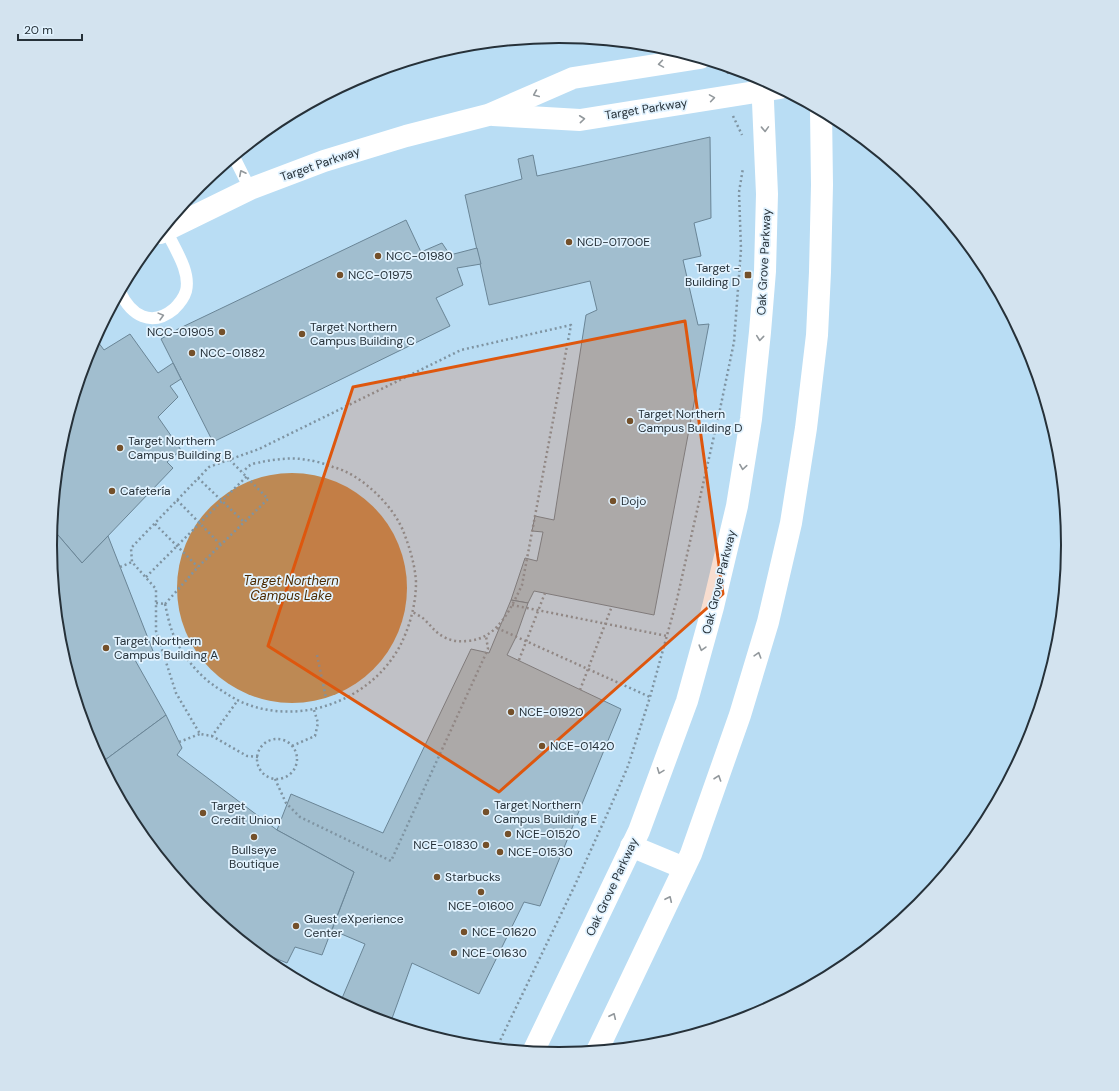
<svg xmlns="http://www.w3.org/2000/svg" width="1119" height="1091" viewBox="0 0 1119 1091" font-family="'DM Sans',sans-serif">
	<style>
		.built { fill: #b9ddf4 }
		.water { fill: #bd8954 }
		.building { fill: #a1becf; stroke: #6a8596 }
		.lines { fill: none; stroke-linecap: round; stroke-linejoin: round }
		.path { stroke: #7f94a2; stroke-width: 2.5; stroke-dasharray: 2 3; stroke-linecap: butt }
		.service { stroke: #fff; stroke-width: 12 }
		.tertiary { stroke: #fff; stroke-width: 22 }
		.oneway { stroke: #92989c }
		.marked { fill: #de570e; fill-opacity: 0.2; stroke: #de570e; stroke-width: 3; stroke-linejoin: round }
		.poi-dot { fill: #74502a; stroke: #e2f3ff; stroke-width: 1.5 }
		.labels { text-anchor: middle; stroke-width: 3.5; stroke-linejoin: round; paint-order: stroke }
		.street-label { font-size: 12px; fill: #263139; stroke: #e2f3ff }
		.poi-label { font-size: 12px; fill: #263139; stroke: #e2f3ff; text-anchor: start }
		.water-label { font-size: 13px; font-style: italic; fill: #4c2a00; stroke: #e2f3ff }
		.rim { fill: none; stroke: #263139; stroke-width: 2 }
	</style>
	<rect width="100%" height="100%" fill="#cbe8fb"/>
	<!-- built -->
	<circle class="built" cx="559" cy="546" r="508"/>
	<!-- water -->
	<circle class="water" cx="292" cy="588" r="115"/>
	<!-- building -->
	<g class="building">
		<polygon points="710,137 711,218 694,223 701,256 683,260 698,325 709,324 654,615 534,591 528,603 511,600 525,558 537,561 543,532 532,531 535,516 554,520 586,315 597,310 590,281 489,305 465,195 522,179 518,159 533,155 537,176"/>
		<polygon points="406,220 421,252 442,243 450,255 477,248 481,264 457,268 463,285 436,298 450,326 213,442 161,339 178,329"/>
		<polygon points="130,334 158,373 173,363 181,379 170,386 178,397 158,417 181,450 167,462 173,468 82,563 52,528 60,446 89,350 95,338 104,350"/>
		<polygon points="52,528 82,563 108,536 153,651 135,660 166,715 101,763 89,740 60,645 50,545"/>
		<polygon points="511,600 528,603 516,637 507,655 621,709 540,906 524,902 479,994 412,963 390,1024 364,1016 340,1003 365,944 332,930 354,872 277,830 291,794 383,833 471,649 489,653"/>
		<polygon points="166,715 182,748 177,755 277,830 354,872 322,955 295,947 287,963 250,948 199,906 136,828 101,763"/>
	</g>
	<g class="lines">
		<!-- path -->
		<g class="path">
			<polyline points="728,67 728,76"/>
			<polyline points="733,116 742,135"/>
			<polyline points="198,478 244,522"/>
			<polyline points="177,500 221,545"/>
			<polyline points="155,524 198,567"/>
			<polyline points="120,567 132,562"/>
			<polyline points="146,577 247,476"/>
			<polyline points="156,603 165,604"/>
			<path d="M 165,604 C 167,613 169,623 172,631 C 180,653 197,674 216,687 C 227,694 237,701 249,705 C 306,725 372,698 400,646 C 410,626 416,604 416,582 C 415,565 410,549 404,533 C 394,506 361,474 333,467 C 325,464 316,461 308,460 C 293,457 277,459 261,462 C 258,463 252,463 249,466 C 247,467 245,470 243,472"/>
			<polyline points="165,604 198,567 268,499 229,459"/>
			<polyline points="512,605 667,636"/>
			<polyline points="497,628 650,697"/>
			<polyline points="317,655 326,698"/>
			<polyline points="519,660 545,593"/>
			<polyline points="580,690 612,606"/>
			<polyline points="211,736 212,736 238,700"/>
			<circle cx="277" cy="759" r="20"/>
			<polyline points="179,742 200,734"/>
			<polyline points="292,746 315,736 318,723 314,710"/>
			<path d="M 258,757 L 247,756 L 212,736 L 200,734 L 176,693 L 156,631 L 156,589 L 132,562 L 131,548 L 209,467 L 259,449 L 461,350 L 571,325 L 522,585 C 510,610 497,640 466,641 C 459,642 451,641 444,637 C 436,633 432,627 426,621 C 423,617 417,615 413,612"/>
			<polyline points="275,779 286,803 300,817 391,861 488,649 486,636"/>
			<polyline points="496,1049 575,885 609,810 628,766 650,697 677,599 719,414 734,342 741,249 739,192 743,168"/>
		</g>
		<!-- service -->
		<g class="service">
			<polyline points="234,157 250,189"/>
			<path d="M 120,292 C 131,315 151,328 174,309 C 179,304 184,298 186,291 C 191,271 174,248 166,230"/>
		</g>
		<!-- tertiary -->
		<g class="tertiary">
			<polyline points="493,115 580,120 780,88"/>
			<polyline points="160,233 250,189 324,161 406,136 488,115 573,78 700,58"/>
			<polyline points="631,846 684,868"/>
			<polyline points="597,1051 691,854 740,715 768,622 791,523 806,428 817,335 820,272 822,185 821,110"/>
			<polyline points="533,1052 639,831 687,701 713,607 737,506 751,419 760,332 765,271 767,194 762,79"/>
		</g>
	</g>
	<!-- one-way arrows -->
	<defs><path id="oneway-chevron" d="M-2-3.5L2.5 0L-2 3.5" fill="none" stroke-width="1.6" stroke-linecap="round" stroke-linejoin="round"/></defs>
	<g class="oneway">
		<use href="#oneway-chevron" transform="translate(661 64) rotate(171)"/>
		<use href="#oneway-chevron" transform="translate(536 94) rotate(157)"/>
		<use href="#oneway-chevron" transform="translate(712 98) rotate(-9)"/>
		<use href="#oneway-chevron" transform="translate(582 119) rotate(-6)"/>
		<use href="#oneway-chevron" transform="translate(765 129) rotate(88)"/>
		<use href="#oneway-chevron" transform="translate(242 173) rotate(-117)"/>
		<use href="#oneway-chevron" transform="translate(161 316) rotate(-15)"/>
		<use href="#oneway-chevron" transform="translate(760 338) rotate(96)"/>
		<use href="#oneway-chevron" transform="translate(743 467) rotate(99)"/>
		<use href="#oneway-chevron" transform="translate(702 648) rotate(106)"/>
		<use href="#oneway-chevron" transform="translate(758 655) rotate(-73)"/>
		<use href="#oneway-chevron" transform="translate(660 771) rotate(111)"/>
		<use href="#oneway-chevron" transform="translate(718 778) rotate(-71)"/>
		<use href="#oneway-chevron" transform="translate(669 899) rotate(-65)"/>
		<use href="#oneway-chevron" transform="translate(613 1016) rotate(-65)"/>
	</g>
	<!-- marked area -->
	<path class="marked" d="M 685,321 L 723,594 L 499,792 L 268,646 L 353,387 Z"/>
	<!-- markers -->
	<g class="poi-dot">
		<circle cx="569" cy="242" r="4"/>
		<circle cx="378" cy="256" r="4"/>
		<circle cx="340" cy="275" r="4"/>
		<rect x="744" y="271" width="8" height="8" rx="2"/>
		<circle cx="222" cy="332" r="4"/>
		<circle cx="302" cy="334" r="4"/>
		<circle cx="192" cy="353" r="4"/>
		<circle cx="630" cy="421" r="4"/>
		<circle cx="120" cy="448" r="4"/>
		<circle cx="112" cy="491" r="4"/>
		<circle cx="613" cy="501" r="4"/>
		<circle cx="106" cy="648" r="4"/>
		<circle cx="511" cy="712" r="4"/>
		<circle cx="542" cy="746" r="4"/>
		<circle cx="486" cy="812" r="4"/>
		<circle cx="203" cy="813" r="4"/>
		<circle cx="508" cy="834" r="4"/>
		<circle cx="254" cy="837" r="4"/>
		<circle cx="486" cy="845" r="4"/>
		<circle cx="500" cy="852" r="4"/>
		<circle cx="437" cy="877" r="4"/>
		<circle cx="481" cy="892" r="4"/>
		<circle cx="296" cy="926" r="4"/>
		<circle cx="464" cy="932" r="4"/>
		<circle cx="454" cy="953" r="4"/>
	</g>
	<g class="labels">
		<!-- street labels -->
		<g class="street-label">
			<text transform="translate(646 109) rotate(-9)" y="4">Target Parkway</text>
			<text transform="translate(320 164) rotate(-19)" y="4">Target Parkway</text>
			<text transform="translate(764 262) rotate(-87)" y="4">Oak Grove Parkway</text>
			<text transform="translate(719 582) rotate(-76)" y="4">Oak Grove Parkway</text>
			<text transform="translate(612 887) rotate(-65)" y="4">Oak Grove Parkway</text>
		</g>
		<!-- poi labels -->
		<g class="poi-label">
			<text x="577" y="246">NCD-01700E</text>
			<text x="386" y="260">NCC-01980</text>
			<text x="740" y="272" text-anchor="end">Target -<tspan x="740" dy="14">Building D</tspan></text>
			<text x="348" y="279">NCC-01975</text>
			<text x="310" y="331">Target Northern<tspan x="310" dy="14">Campus Building C</tspan></text>
			<text x="214" y="336" text-anchor="end">NCC-01905</text>
			<text x="200" y="357">NCC-01882</text>
			<text x="638" y="418">Target Northern<tspan x="638" dy="14">Campus Building D</tspan></text>
			<text x="128" y="445">Target Northern<tspan x="128" dy="14">Campus Building B</tspan></text>
			<text x="120" y="495">Cafetería</text>
			<text x="621" y="505">Dojo</text>
			<text x="114" y="645">Target Northern<tspan x="114" dy="14">Campus Building A</tspan></text>
			<text x="519" y="716">NCE-01920</text>
			<text x="550" y="750">NCE-01420</text>
			<text x="494" y="809">Target Northern<tspan x="494" dy="14">Campus Building E</tspan></text>
			<text x="211" y="810">Target<tspan x="211" dy="14">Credit Union</tspan></text>
			<text x="516" y="838">NCE-01520</text>
			<text x="478" y="849" text-anchor="end">NCE-01830</text>
			<text x="254" y="854" text-anchor="middle">Bullseye<tspan x="254" dy="14">Boutique</tspan></text>
			<text x="508" y="856">NCE-01530</text>
			<text x="445" y="881">Starbucks</text>
			<text x="481" y="910" text-anchor="middle">NCE-01600</text>
			<text x="304" y="923">Guest eXperience<tspan x="304" dy="14">Center</tspan></text>
			<text x="472" y="936">NCE-01620</text>
			<text x="462" y="957">NCE-01630</text>
		</g>
		<!-- water labels -->
		<g class="water-label">
			<text x="291" y="585">Target Northern<tspan x="291" dy="15">Campus Lake</tspan></text>
		</g>
	</g>
	<!-- crop -->
	<path d="M0 0H1119V1091H0ZM57 545a502 502 0 1 1 1004 0a502 502 0 1 1-1004 0Z" fill="#d3e3ef" fill-rule="evenodd"/>
	<path class="rim" d="M57 545a502 502 0 1 1 1004 0a502 502 0 1 1-1004 0Z"/>
	<!-- scale -->
	<path d="M18 34v6h64v-6" fill="none" stroke="#263139" stroke-width="2"/>
	<text x="24" y="34" font-size="12" fill="#263139" stroke="#e2f3ff" stroke-width="3" paint-order="stroke">20 m</text>
</svg>
